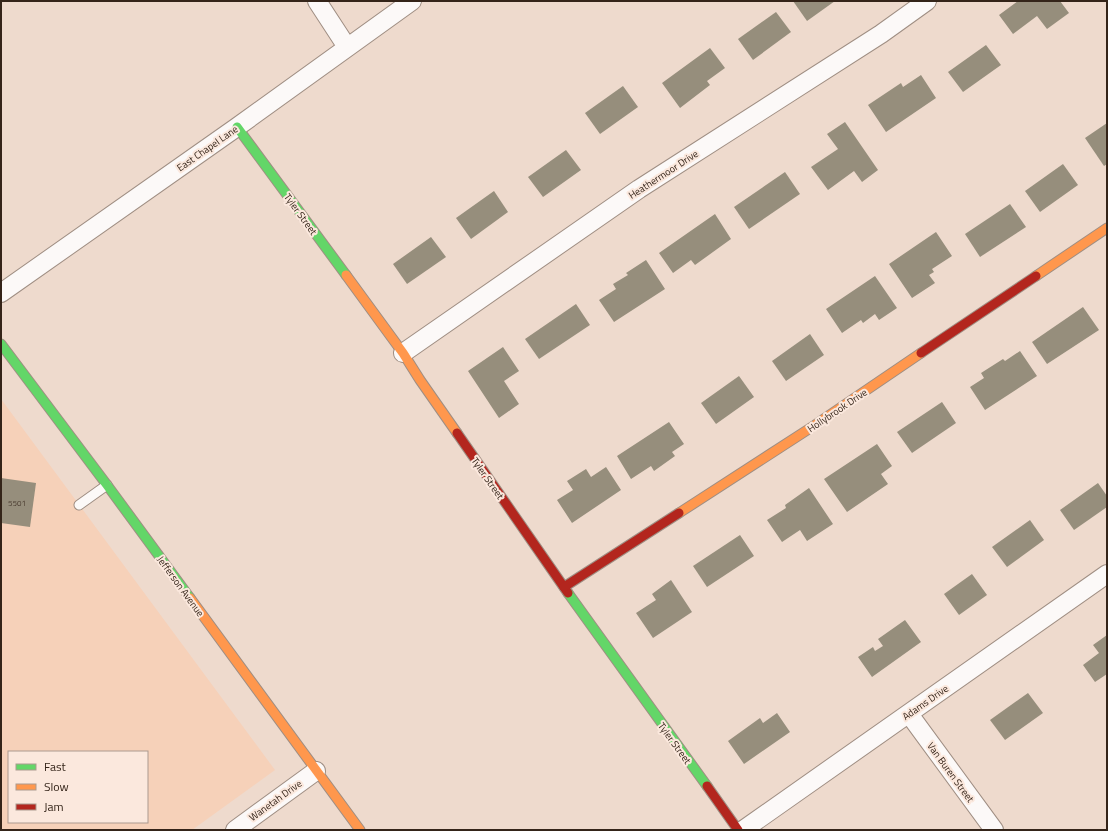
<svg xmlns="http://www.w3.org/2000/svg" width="1108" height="831" viewBox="0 0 1108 831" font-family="'Titillium Web',sans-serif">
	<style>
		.built { fill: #f6d1b9; fill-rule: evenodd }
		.building { fill: #968e7c }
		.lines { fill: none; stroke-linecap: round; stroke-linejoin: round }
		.lane-casing { stroke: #9f8e83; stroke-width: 11 }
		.street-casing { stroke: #9f8e83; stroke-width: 20 }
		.fast-casing { stroke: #9f8e83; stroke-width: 11 }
		.slow-casing { stroke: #9f8e83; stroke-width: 11 }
		.jam-casing { stroke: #9f8e83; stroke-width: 11 }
		.lane { stroke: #fcf9f8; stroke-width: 9 }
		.street { stroke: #fcf9f8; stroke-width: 18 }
		.fast { stroke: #63d668; stroke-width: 9 }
		.slow { stroke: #ff974d; stroke-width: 9 }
		.jam { stroke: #b3261e; stroke-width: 9 }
		.labels { text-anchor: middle; stroke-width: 4; stroke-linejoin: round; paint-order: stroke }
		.number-label { font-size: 8px; fill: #4c3e32 }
		.street-label { font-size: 10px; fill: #342419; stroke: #fbe8dd }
	</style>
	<rect width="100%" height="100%" fill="#eedacd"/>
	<!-- built -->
	<path class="built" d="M 1,399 L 275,770 L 192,830 L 1,830 ZM 9,752 L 147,752 L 147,822 L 9,822 Z"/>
	<!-- building -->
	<g class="building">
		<polygon points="793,1 835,1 807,21"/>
		<polygon points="1018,1 1060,1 1069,13 1047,29 1037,16 1013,34 999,15"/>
		<polygon points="776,12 791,32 753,60 738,39"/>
		<polygon points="986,45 1001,65 963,92 948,72"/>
		<polygon points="710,48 725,68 707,81 710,85 680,108 662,83"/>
		<polygon points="921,75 936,98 886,132 868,105 901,83 903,87"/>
		<polygon points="623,86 638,107 600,134 585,113"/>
		<polygon points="845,122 878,170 862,182 854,171 828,190 811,167 838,149 827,134"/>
		<polygon points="1107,123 1107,164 1104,166 1085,138"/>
		<polygon points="566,150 581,170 543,197 528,177"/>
		<polygon points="1063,164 1078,185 1040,212 1025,191"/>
		<polygon points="785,172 800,194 749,229 734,207"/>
		<polygon points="494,191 508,212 471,239 456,218"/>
		<polygon points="1010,204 1026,227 980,257 965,234"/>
		<polygon points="715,214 731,239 695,265 691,260 673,273 659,253"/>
		<polygon points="936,232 952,256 932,269 934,272 929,275 935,283 912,298 889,264"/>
		<polygon points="431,237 446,257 407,284 393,264"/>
		<polygon points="646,260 665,289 614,322 599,300 616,289 613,284 628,275 626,273"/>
		<polygon points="875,276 897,308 879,320 875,314 863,323 861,320 842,333 826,309"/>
		<polygon points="576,304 590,325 539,359 525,339"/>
		<polygon points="1083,307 1099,330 1047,364 1032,342"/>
		<polygon points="810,334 824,355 786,381 772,361"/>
		<polygon points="503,347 519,371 504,381 519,404 499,418 468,371"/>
		<polygon points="1020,351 1037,376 985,410 970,387 984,378 981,373 1003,359 1005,361"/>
		<polygon points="739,376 754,397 716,424 701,403"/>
		<polygon points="942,402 956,423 912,453 897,432"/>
		<polygon points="669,422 684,444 672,452 675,456 654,471 651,466 631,479 617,456"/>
		<polygon points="877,444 892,466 881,474 888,484 847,512 824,479"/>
		<polygon points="606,467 621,490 572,523 557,500 573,490 567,481 586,469 591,477"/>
		<polygon points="1,478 36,483 30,527 1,523"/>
		<polygon points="1098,483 1107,496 1107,507 1074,530 1060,510"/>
		<polygon points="809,488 833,524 807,541 800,530 782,542 767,520 786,508 785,505"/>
		<polygon points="1030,520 1044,540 1007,567 992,547"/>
		<polygon points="740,535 754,556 707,587 693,566"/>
		<polygon points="972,574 987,595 959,615 944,594"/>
		<polygon points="671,580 692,612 653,638 636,613 656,600 652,594"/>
		<polygon points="905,620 921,642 872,677 858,657 873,647 875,651 883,646 878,639"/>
		<polygon points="1107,635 1107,674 1095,682 1083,665 1099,653 1093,645"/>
		<polygon points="1028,693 1043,713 1005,740 990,720"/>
		<polygon points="777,713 790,732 744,764 728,741 760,718 763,723"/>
	</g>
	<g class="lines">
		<defs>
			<polyline id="lane" points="79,505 107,485"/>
			<g id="street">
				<polyline points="317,1 347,47"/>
				<polyline points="1,293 237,127 412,1"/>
				<polyline points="403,353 639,189 881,34 927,1"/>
				<polyline points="909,714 994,830"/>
				<polyline points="235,830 316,771"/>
				<polyline points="743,830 1107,574"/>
			</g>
			<g id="fast">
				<polyline points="237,127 346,275"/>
				<polyline points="1,344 107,485 190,598"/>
				<polyline points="568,593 707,786"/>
			</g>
			<g id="slow">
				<polyline points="346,275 403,353 420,380 457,433"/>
				<polyline points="1036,276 1107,228"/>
				<polyline points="679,513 815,425 921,353"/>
				<polyline points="190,598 360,830"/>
			</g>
			<g id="jam">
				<polyline points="921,353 1036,276"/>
				<polyline points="457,433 568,593"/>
				<polyline points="564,587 679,513"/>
				<polyline points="707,786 738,830"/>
			</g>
		</defs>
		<!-- lane casing -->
		<use href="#lane" class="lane-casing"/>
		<!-- street casing -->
		<use href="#street" class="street-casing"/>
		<!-- fast casing -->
		<use href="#fast" class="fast-casing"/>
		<!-- slow casing -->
		<use href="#slow" class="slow-casing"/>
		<!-- jam casing -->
		<use href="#jam" class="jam-casing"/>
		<!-- lane -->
		<use href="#lane" class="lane"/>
		<!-- street -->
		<use href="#street" class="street"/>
		<!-- fast -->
		<use href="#fast" class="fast"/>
		<!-- slow -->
		<use href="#slow" class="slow"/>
		<!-- jam -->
		<use href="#jam" class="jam"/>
	</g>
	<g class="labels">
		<!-- number labels -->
		<g class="number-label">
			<text x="17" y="506">5501</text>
		</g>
		<!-- street labels -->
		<g class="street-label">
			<text transform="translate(207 148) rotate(-35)" y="4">East Chapel Lane</text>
			<text transform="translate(663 174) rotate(-33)" y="4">Heathermoor Drive</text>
			<text transform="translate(301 214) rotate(54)" y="4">Tyler Street</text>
			<text transform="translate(837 410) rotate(-34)" y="4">Hollybrook Drive</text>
			<text transform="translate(488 478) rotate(55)" y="4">Tyler Street</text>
			<text transform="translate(181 586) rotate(54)" y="4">Jefferson Avenue</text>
			<text transform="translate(925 702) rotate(-35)" y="4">Adams Drive</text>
			<text transform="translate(675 743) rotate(54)" y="4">Tyler Street</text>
			<text transform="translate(951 772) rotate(54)" y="4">Van Buren Street</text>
			<text transform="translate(275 800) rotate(-36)" y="4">Wanetah Drive</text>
		</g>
	</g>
	<!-- border -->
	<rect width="1108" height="831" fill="none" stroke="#342419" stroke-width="4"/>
	<!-- legend -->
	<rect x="8" y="751" width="140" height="72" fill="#fbe8dd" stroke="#ab9a8f"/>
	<rect x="16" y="764" width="20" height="6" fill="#63d668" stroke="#ab9a8f"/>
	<text x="44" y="771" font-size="12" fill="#342419">Fast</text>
	<rect x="16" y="784" width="20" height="6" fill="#ff974d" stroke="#ab9a8f"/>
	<text x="44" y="791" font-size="12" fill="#342419">Slow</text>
	<rect x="16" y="804" width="20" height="6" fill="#b3261e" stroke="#ab9a8f"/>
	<text x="44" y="811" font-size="12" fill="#342419">Jam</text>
</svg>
